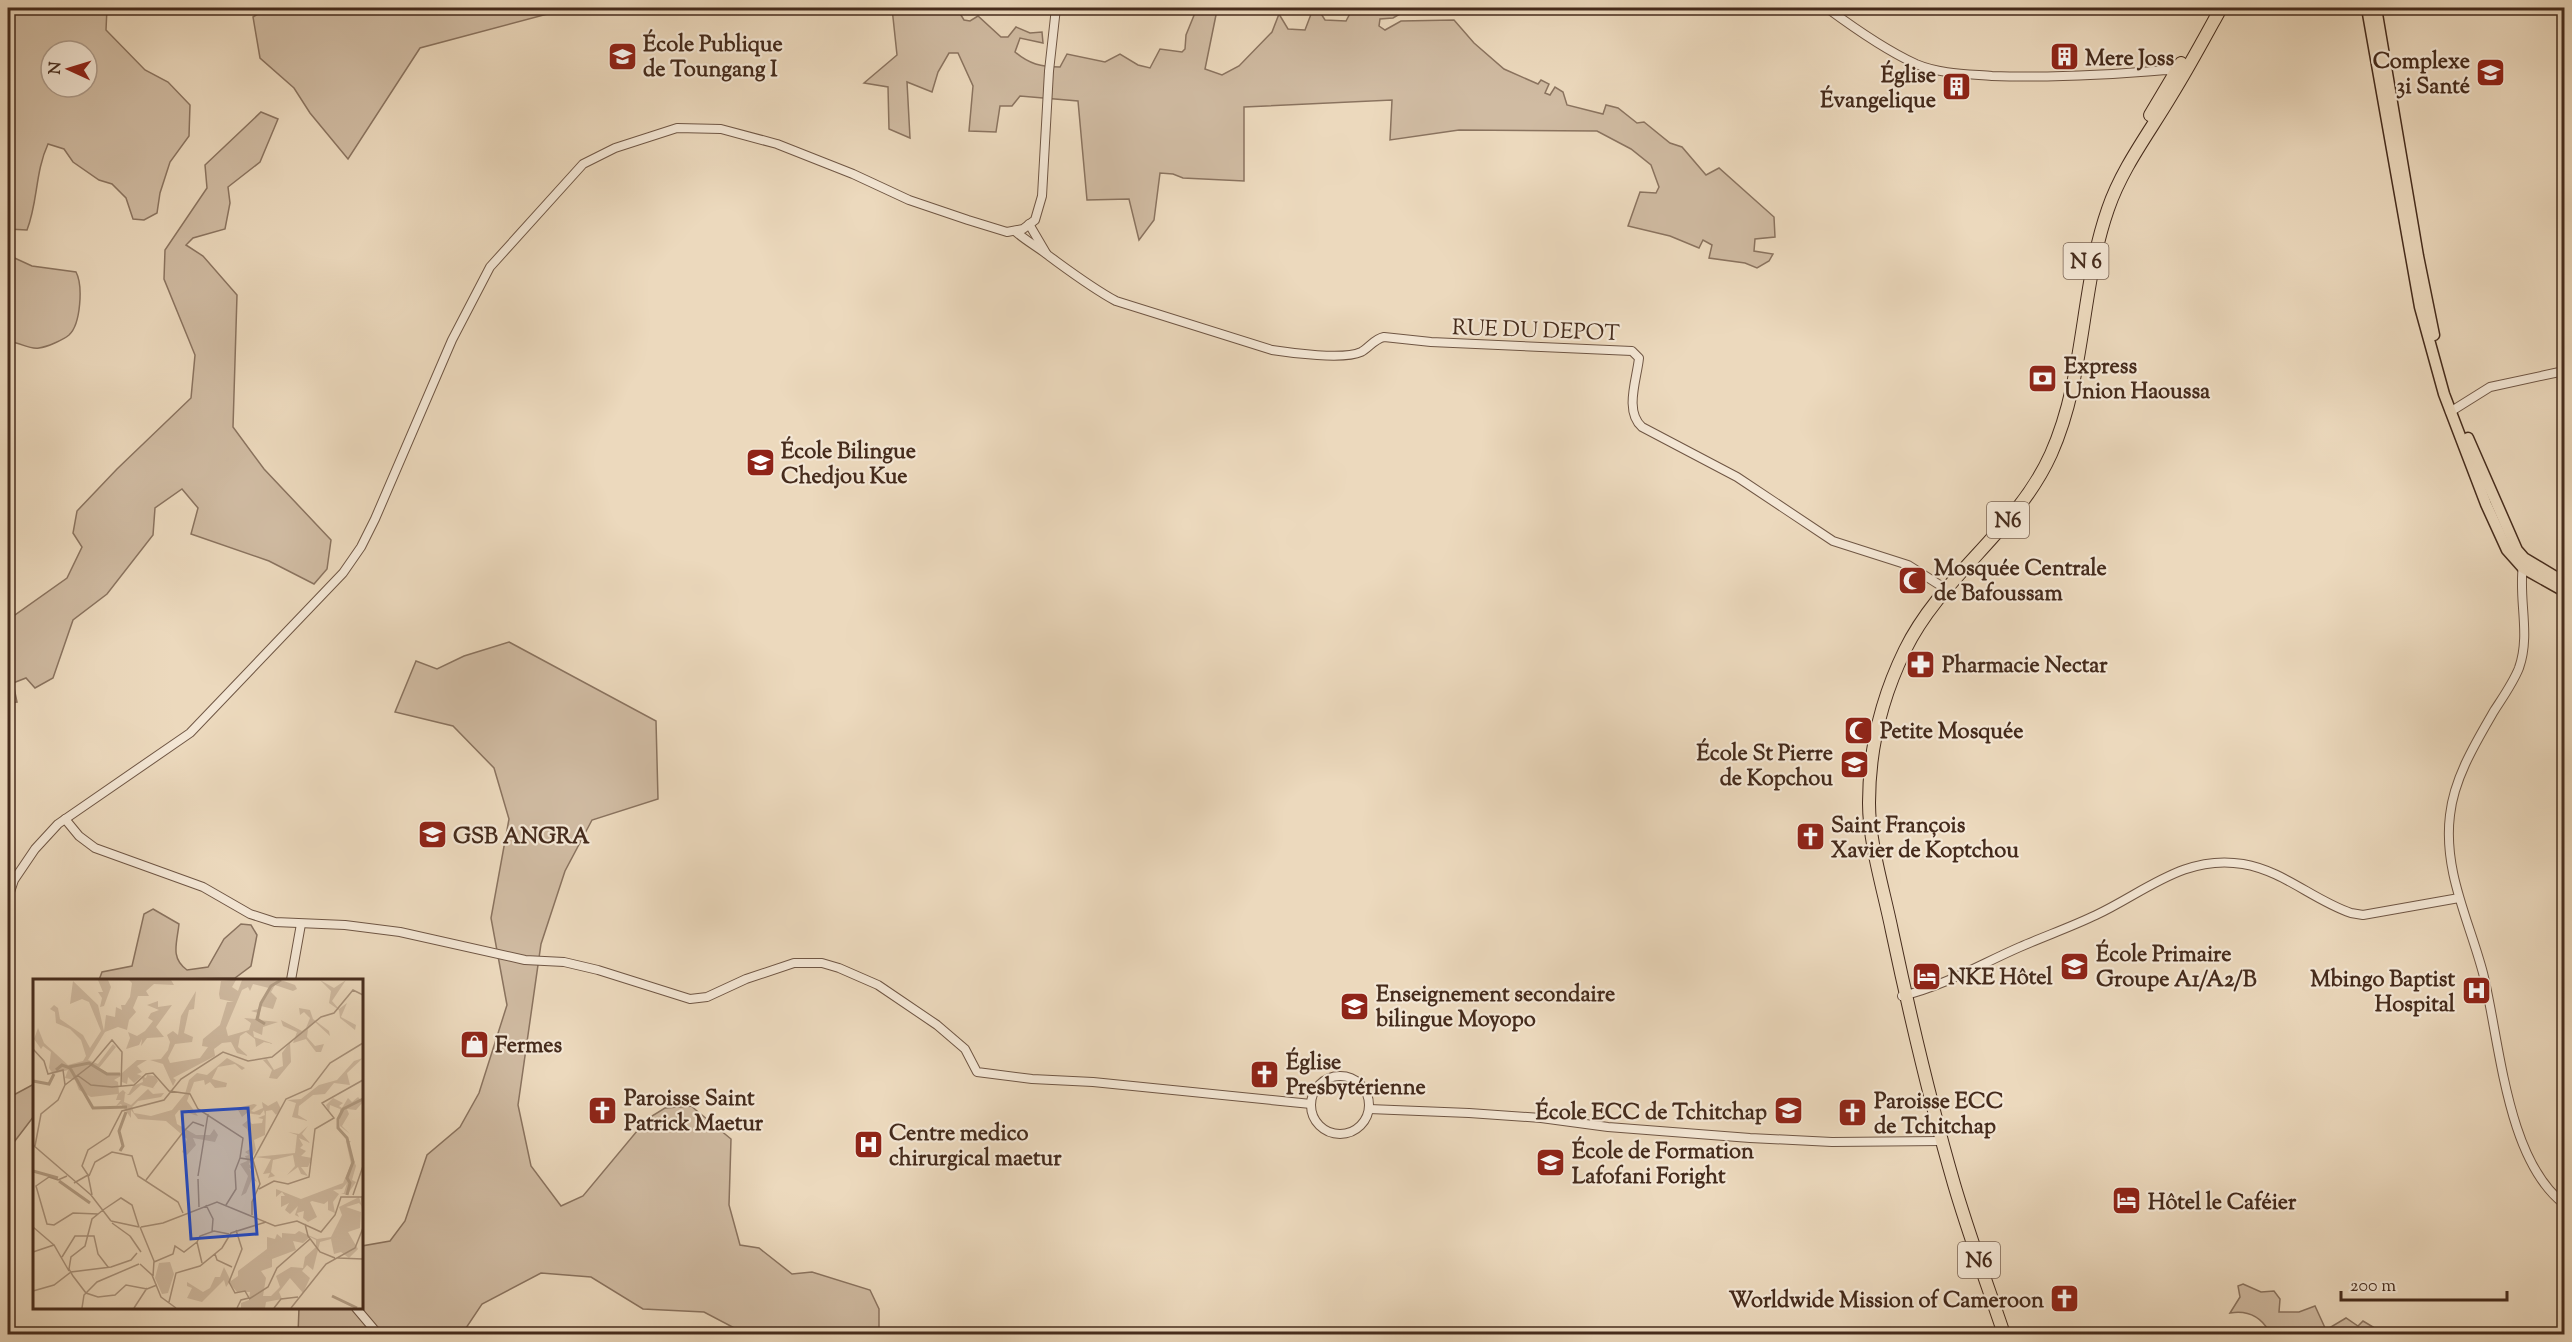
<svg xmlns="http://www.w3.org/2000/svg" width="2572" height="1342" viewBox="0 0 2572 1342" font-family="'Sorts Mill Goudy',serif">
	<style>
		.green { fill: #d0bba2; stroke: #8a735f; stroke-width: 1.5; fill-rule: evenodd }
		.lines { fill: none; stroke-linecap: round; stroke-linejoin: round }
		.minor-casing { stroke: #6f5644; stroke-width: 10 }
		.major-casing { stroke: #452b1c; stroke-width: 13 }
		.highway-casing { stroke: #452b1c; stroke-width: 14 }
		.minor { stroke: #f3e6d4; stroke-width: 8 }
		.major { stroke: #ecd9bd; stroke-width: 10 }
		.highway { stroke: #ecd9bd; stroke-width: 12 }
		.labels { text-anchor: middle; stroke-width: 4.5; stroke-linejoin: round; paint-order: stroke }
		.shield { fill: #f3e6d4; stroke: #796353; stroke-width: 1.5 }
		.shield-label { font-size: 21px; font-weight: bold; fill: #452b1c }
		.poi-label { font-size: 22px; font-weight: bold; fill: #452b1c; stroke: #f3e6d4; text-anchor: start }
		.street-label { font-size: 22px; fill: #452b1c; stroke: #f3e6d4 }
		.inset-river { fill: none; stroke: #b39e86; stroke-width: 3 }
		.inset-road { fill: none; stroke: #a9937d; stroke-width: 1.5 }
		.view { fill: #1d4ed8; fill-opacity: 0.15; stroke: #1d4ed8; stroke-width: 3 }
		.inset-edge { fill: none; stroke: #452b1c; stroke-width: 3 }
	</style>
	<rect width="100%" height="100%" fill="#ecd9bd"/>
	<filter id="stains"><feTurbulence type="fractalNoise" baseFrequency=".00333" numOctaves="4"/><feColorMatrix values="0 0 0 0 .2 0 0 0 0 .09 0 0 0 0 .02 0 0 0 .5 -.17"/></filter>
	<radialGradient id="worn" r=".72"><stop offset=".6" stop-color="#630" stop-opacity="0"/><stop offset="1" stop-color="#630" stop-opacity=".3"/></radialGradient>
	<!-- green -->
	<g class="green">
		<path d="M 8,8 L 107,8 L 106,30 L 145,70 L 168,82 L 190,105 L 189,136 L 170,162 L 160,193 L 157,213 L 144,220 L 133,219 L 126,198 L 112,184 L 99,180 L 73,162 L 64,149 L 48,144 C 35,172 38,202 27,230 L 8,229 ZM 51,51 L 87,51 L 87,87 L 51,87 Z"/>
		<polygon points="268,8 570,8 420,48 348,159 310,113 294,88 260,58 253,17"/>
		<path d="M 892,8 L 962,8 L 959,12 L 964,20 L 970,21 L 978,16 L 1001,37 L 1008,37 L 1016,27 L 1030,33 L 1042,32 L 1043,43 L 1020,38 L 1015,52 C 1029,64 1041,67 1060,67 L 1067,54 L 1105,62 L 1120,54 L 1138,65 L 1150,68 L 1160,49 L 1182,52 L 1185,49 L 1186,35 L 1197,8 L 1226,8 L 1217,10 L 1205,69 L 1222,75 L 1239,66 L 1272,32 L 1279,14 L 1288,29 L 1305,30 L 1313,9 L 1320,12 L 1325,20 L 1346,21 L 1353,8 L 1401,8 L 1400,14 L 1393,18 L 1380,19 L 1379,26 L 1385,30 L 1401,21 L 1454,20 L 1474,43 L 1504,69 L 1538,84 L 1541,80 L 1549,84 L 1545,93 L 1550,95 L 1555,87 L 1563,92 L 1567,105 L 1603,114 L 1606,105 L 1618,108 L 1637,123 L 1644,122 L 1670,143 L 1682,147 L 1706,175 L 1719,168 L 1774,217 L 1775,237 L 1755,239 L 1754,251 L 1773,254 L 1769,261 L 1757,268 L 1745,263 L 1709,258 L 1712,245 L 1703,240 L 1699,248 L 1670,236 L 1628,226 L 1640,192 L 1656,193 L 1659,187 L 1651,165 L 1631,149 L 1597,131 L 1459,130 L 1390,140 L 1392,100 L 1244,107 L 1244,181 L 1183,178 L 1173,174 L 1160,173 L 1154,220 L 1139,240 L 1129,199 L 1087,200 L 1078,101 L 1020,96 L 1012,106 L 1000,106 L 996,132 L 969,131 L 973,86 L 958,53 L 949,53 L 938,72 L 932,92 L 907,82 L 910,138 L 889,129 L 888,87 L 864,83 L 897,55 Z"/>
		<polygon points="261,112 278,119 260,162 228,187 230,203 225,229 193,238 186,245 203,256 237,295 233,427 264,469 331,540 327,569 314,584 269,561 191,534 198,508 182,489 155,508 153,535 107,594 73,620 53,678 35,688 26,678 13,683 17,702 8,703 8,620 67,578 82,547 73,533 77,511 117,469 191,398 195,355 164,279 165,250 207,188 205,165"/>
		<path d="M 8,255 L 32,266 L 76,272 C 83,285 81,324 69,335 C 63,340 47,347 39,348 C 28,350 19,341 8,342 Z"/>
		<polygon points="509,642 656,721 658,799 592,820 565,871 541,944 518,1105 531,1166 561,1206 583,1196 647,1119 665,1108 691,1106 731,1139 729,1205 740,1245 759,1248 792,1274 812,1272 870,1290 879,1309 879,1334 772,1334 740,1331 704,1312 643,1309 591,1277 541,1273 482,1304 462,1334 298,1334 299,1308 362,1308 362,1246 390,1241 405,1221 427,1155 460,1127 479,1093 507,1005 491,918 509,819 494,768 453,726 395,712 416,661 437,669 464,656"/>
		<path d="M 153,909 L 179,924 C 177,943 170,958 187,970 L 208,967 L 224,939 L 241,924 L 251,925 L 257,935 L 251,966 L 235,978 L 99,980 L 102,972 L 132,966 L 144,914 Z"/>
		<polygon points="34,1084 34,1116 8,1150 8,1098"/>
		<path d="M 2243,1284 L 2261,1292 L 2274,1291 L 2280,1299 L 2279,1312 L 2299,1312 L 2315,1306 L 2326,1330 L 2346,1318 L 2358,1326 L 2363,1321 L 2373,1327 L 2366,1334 L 2303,1334 L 2299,1332 L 2264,1334 L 2269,1331 C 2260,1316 2247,1310 2230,1313 L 2240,1297 L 2238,1286 Z"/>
	</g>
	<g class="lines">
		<defs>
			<g id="minor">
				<path d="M 1827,8 C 1854,28 1885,50 1916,64 C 1940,74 1967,74 1992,76 C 2050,78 2108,75 2166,70 L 2180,74"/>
				<polyline points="1029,224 1046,253"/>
				<path d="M 1015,231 C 1026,241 1038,247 1049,256 C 1071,272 1092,288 1116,301 L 1272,350 C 1291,353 1344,360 1361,352 C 1369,348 1374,339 1384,337 L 1431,342 L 1632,351 L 1639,358 C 1637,379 1624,411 1642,427 L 1737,477 L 1833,541 L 1908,565 L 1946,589"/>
				<polyline points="2450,412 2490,387 2564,371"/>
				<path d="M 2523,565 C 2518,599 2531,634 2519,668 C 2513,683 2503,697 2494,711 C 2476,742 2454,778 2450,815 C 2443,871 2469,920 2483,973 C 2500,1041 2506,1159 2564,1204"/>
				<polyline points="65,819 79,836 95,848 203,887 250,914 275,922 345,925 400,932 525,960 564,962 598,970 690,999 707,997 746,979 794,963 822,963 839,968 878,985 937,1025 965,1049 977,1072 1032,1079 1093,1082 1311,1104"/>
				<polyline points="8,898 14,880 35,849 58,824 190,733 343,573 361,547 375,519 452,340 490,267 583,164 615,148 677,128 721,129 777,144 853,174 909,200 968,220 1007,232 1023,229 1035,220 1042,196 1049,71 1056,8"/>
				<polyline points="291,980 301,924"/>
				<path d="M 1902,996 C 1944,986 1981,964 2020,947 C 2045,936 2071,927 2096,915 C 2145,892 2185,854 2243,864 C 2284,871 2313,900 2351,913 L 2363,915 L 2459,898"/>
				<circle cx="1340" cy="1105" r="29"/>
				<polyline points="1369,1109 1469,1113 1541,1118 1608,1127 1750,1138 1832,1142 1942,1141"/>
				<polyline points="356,1308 378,1334"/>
			</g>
			<g id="major">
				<polyline points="2367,8 2420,307 2444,394 2486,504 2507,550 2523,568 2564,591"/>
				<polyline points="2376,8 2418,256 2434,335"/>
				<polyline points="2468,438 2517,550 2524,558 2564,582"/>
			</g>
			<g id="highway">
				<polyline points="2150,115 2181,63"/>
				<path d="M 2004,1334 C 1987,1284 1969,1235 1954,1184 C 1930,1101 1910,1016 1892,931 C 1884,891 1869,844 1869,803 C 1869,750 1881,699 1905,650 C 1941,576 2017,530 2051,454 C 2086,376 2080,289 2108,209 C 2122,168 2149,133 2171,96 C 2189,67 2205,37 2221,8"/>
			</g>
		</defs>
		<!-- minor casing -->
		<use href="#minor" class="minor-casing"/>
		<!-- major casing -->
		<use href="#major" class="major-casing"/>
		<!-- highway casing -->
		<use href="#highway" class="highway-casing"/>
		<!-- minor -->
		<use href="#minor" class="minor"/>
		<!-- major -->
		<use href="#major" class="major"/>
		<!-- highway -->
		<use href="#highway" class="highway"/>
	</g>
	<!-- icons -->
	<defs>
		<symbol id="school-square" viewBox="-11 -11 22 22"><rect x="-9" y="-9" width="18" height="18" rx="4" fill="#8f2418" stroke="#f3e6d4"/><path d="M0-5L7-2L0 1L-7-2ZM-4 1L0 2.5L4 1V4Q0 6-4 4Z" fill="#fff"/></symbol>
		<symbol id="building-square" viewBox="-11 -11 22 22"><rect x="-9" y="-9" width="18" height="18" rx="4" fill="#8f2418" stroke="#f3e6d4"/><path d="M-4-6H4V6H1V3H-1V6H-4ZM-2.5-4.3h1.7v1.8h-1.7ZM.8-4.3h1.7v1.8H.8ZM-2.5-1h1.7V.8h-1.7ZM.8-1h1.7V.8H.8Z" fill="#fff"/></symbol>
		<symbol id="university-square" viewBox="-11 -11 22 22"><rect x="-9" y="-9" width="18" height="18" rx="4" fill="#8f2418" stroke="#f3e6d4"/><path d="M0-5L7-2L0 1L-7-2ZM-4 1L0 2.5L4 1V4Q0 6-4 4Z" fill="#fff"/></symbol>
		<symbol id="bank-square" viewBox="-11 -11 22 22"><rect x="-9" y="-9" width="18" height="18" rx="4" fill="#8f2418" stroke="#f3e6d4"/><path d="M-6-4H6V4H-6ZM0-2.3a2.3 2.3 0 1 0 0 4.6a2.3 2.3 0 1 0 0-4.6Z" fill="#fff"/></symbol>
		<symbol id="mosque-square" viewBox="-11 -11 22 22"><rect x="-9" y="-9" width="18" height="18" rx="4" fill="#8f2418" stroke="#f3e6d4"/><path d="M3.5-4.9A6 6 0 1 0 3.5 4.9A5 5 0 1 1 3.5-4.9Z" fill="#fff"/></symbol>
		<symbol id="pharmacy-square" viewBox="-11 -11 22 22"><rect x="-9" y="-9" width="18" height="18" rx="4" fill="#8f2418" stroke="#f3e6d4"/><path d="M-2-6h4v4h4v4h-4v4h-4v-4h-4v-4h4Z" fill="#fff"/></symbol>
		<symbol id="church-square" viewBox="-11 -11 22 22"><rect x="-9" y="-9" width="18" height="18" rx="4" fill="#8f2418" stroke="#f3e6d4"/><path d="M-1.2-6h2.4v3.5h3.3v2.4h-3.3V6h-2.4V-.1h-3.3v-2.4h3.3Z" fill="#fff"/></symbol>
		<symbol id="hotel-square" viewBox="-11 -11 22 22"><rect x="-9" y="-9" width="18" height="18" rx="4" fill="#8f2418" stroke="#f3e6d4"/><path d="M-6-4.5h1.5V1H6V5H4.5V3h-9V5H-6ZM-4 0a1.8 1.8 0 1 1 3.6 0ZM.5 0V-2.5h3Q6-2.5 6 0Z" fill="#fff"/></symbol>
		<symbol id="hospital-square" viewBox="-11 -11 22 22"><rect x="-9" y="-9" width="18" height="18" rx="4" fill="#8f2418" stroke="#f3e6d4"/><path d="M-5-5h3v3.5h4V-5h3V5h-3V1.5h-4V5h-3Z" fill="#fff"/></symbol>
		<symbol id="shop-square" viewBox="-11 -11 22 22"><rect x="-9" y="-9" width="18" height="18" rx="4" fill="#8f2418" stroke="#f3e6d4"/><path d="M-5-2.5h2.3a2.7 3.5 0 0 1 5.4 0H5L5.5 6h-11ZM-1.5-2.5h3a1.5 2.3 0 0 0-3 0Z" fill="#fff"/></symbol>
	</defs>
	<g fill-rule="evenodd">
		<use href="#school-square" x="606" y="40" width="33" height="33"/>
		<use href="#building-square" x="2048" y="40" width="33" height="33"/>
		<use href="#university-square" x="2474" y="56" width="33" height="33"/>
		<use href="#building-square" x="1940" y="70" width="33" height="33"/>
		<use href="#bank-square" x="2026" y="362" width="33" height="33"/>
		<use href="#school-square" x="744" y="446" width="33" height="33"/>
		<use href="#mosque-square" x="1896" y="564" width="33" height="33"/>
		<use href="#pharmacy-square" x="1904" y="648" width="33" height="33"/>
		<use href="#mosque-square" x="1842" y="714" width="33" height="33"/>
		<use href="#school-square" x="1838" y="748" width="33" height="33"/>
		<use href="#school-square" x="416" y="818" width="33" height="33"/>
		<use href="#church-square" x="1794" y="820" width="33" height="33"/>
		<use href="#school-square" x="2058" y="950" width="33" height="33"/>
		<use href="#hotel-square" x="1910" y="960" width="33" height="33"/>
		<use href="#hospital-square" x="2460" y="974" width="33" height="33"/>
		<use href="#school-square" x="1338" y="990" width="33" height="33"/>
		<use href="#shop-square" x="458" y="1028" width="33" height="33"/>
		<use href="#church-square" x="1248" y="1058" width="33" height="33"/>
		<use href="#church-square" x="586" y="1094" width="33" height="33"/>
		<use href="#school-square" x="1772" y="1094" width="33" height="33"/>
		<use href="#church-square" x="1836" y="1096" width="33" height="33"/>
		<use href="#hospital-square" x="852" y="1128" width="33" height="33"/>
		<use href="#university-square" x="1534" y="1146" width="33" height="33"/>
		<use href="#hotel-square" x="2110" y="1184" width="33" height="33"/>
		<use href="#church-square" x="2048" y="1282" width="33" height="33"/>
	</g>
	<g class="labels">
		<!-- shield labels -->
		<g class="shield">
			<rect x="2063.5" y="243" width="45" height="36" rx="4.5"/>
			<rect x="1987" y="502" width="42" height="36" rx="4.5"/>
			<rect x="1958" y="1242" width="42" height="36" rx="4.5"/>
		</g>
		<g class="shield-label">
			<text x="2086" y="268">N 6</text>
			<text x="2008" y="527">N6</text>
			<text x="1979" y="1267">N6</text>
		</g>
		<!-- poi labels -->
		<g class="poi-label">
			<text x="643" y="51">École Publique<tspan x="643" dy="25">de Toungang I</tspan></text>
			<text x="2085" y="65">Mere Joss</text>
			<text x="2470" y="68" text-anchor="end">Complexe<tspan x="2470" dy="25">3i Santé</tspan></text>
			<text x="1936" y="82" text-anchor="end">Église<tspan x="1936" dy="25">Évangelique</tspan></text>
			<text x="2064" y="373">Express<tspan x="2064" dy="25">Union Haoussa</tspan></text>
			<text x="781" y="458">École Bilingue<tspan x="781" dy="25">Chedjou Kue</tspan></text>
			<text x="1934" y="575">Mosquée Centrale<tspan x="1934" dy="25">de Bafoussam</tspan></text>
			<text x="1942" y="672">Pharmacie Nectar</text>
			<text x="1880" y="738">Petite Mosquée</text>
			<text x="1833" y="760" text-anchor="end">École St Pierre<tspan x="1833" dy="25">de Kopchou</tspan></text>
			<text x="1831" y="832">Saint François<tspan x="1831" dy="25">Xavier de Koptchou</tspan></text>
			<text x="453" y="843">GSB ANGRA</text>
			<text x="2096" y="961">École Primaire<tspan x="2096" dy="25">Groupe A1/A2/B</tspan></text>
			<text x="1948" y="984">NKE Hôtel</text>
			<text x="2455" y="986" text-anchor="end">Mbingo Baptist<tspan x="2455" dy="25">Hospital</tspan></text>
			<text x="1376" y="1001">Enseignement secondaire<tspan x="1376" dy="25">bilingue Moyopo</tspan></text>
			<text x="495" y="1052">Fermes</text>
			<text x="1286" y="1069">Église<tspan x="1286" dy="25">Presbytérienne</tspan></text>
			<text x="624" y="1105">Paroisse Saint<tspan x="624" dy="25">Patrick Maetur</tspan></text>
			<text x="1874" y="1108">Paroisse ECC<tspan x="1874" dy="25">de Tchitchap</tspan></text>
			<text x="1767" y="1119" text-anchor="end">École ECC de Tchitchap</text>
			<text x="889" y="1140">Centre medico<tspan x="889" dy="25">chirurgical maetur</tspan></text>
			<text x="1572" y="1158">École de Formation<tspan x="1572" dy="25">Lafofani Foright</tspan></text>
			<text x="2148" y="1209">Hôtel le Caféier</text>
			<text x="2044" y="1307" text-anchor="end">Worldwide Mission of Cameroon</text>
		</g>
		<!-- street labels -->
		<g class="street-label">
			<text transform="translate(1536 329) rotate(2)" y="8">RUE DU DEPOT</text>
		</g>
	</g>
	<!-- overview -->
	<g transform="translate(33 979)">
		<rect width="330" height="330" fill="#ecd9bd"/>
		<path d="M 65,1 L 75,1 L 78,8 L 71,27 L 67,28 L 69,19 L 65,13 L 70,13 ZM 96,1 L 138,1 L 141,6 L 121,5 L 113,12 L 116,17 L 105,17 L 100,29 L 103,33 L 96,41 L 94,51 L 85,48 L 72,53 L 55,81 L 65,85 L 80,65 L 83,68 L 66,89 L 75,94 L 89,94 L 104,81 L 114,81 L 104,87 L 109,93 L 104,95 L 113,99 L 114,96 L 122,97 L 125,102 L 120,109 L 123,110 L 108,106 L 97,116 L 92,114 L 91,123 L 98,126 L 115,110 L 120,115 L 131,114 L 128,118 L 105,122 L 99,128 L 101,134 L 118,137 L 139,131 L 152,115 L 156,101 L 164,94 L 174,96 L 194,79 L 212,89 L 209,91 L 202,85 L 185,88 L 179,100 L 194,104 L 193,108 L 182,109 L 177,103 L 172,106 L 171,101 L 161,103 L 154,122 L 165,137 L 146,131 L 142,136 L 144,145 L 163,156 L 177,156 L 181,150 L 185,156 L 182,163 L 160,159 L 163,166 L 154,176 L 149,173 L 154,160 L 133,142 L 105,140 L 98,131 L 98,139 L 88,125 L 83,127 L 88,121 L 83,121 L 85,115 L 58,118 L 46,111 L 42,101 L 32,99 L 35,91 L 20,95 L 16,89 L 18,73 L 10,67 L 8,70 L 1,60 L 5,49 L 11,64 L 35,86 L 50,82 L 53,77 L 48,61 L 37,50 L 23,44 L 22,33 L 17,30 L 21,26 L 25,29 L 27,40 L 50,56 L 57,69 L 68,52 L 56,23 L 49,20 L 37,25 L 40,2 L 65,26 L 71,52 L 73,36 L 82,38 L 83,28 L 89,31 L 88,26 L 92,26 L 97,18 L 99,4 ZM 88,97 L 89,103 L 94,105 L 95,98 L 101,104 L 109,97 L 110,103 L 100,107 L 95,116 L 90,111 L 86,114 L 85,103 L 81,101 ZM 198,1 L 203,1 L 199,8 L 205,12 L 209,1 L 248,1 L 262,6 L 264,10 L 260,12 L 242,6 L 238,13 L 244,19 L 240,30 L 228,27 L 226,41 L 245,43 L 230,48 L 229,56 L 220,52 L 221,58 L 241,65 L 231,63 L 223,68 L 222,60 L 213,53 L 207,57 L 205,68 L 215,77 L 204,74 L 198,63 L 189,64 L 181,70 L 182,77 L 140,99 L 143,101 L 140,107 L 130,85 L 117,81 L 128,80 L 135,71 L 137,63 L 134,56 L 140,52 L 145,56 L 148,37 L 163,12 L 161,30 L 156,31 L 151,54 L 160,58 L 159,63 L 142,65 L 135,79 L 137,84 L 167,79 L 175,68 L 169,67 L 170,60 L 187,46 L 194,23 L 201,23 L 187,20 L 186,15 L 188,2 ZM 220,5 L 236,9 L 225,30 L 218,32 L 225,34 L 224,40 L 211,39 L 218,44 L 216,51 L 195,57 L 193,49 L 209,11 L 215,8 L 217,12 ZM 287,1 L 301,9 L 313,1 L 299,22 L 306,30 L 314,24 L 308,38 L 323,46 L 322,51 L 307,39 L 306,31 L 296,24 L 298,12 ZM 125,22 L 125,28 L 139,26 L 123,48 L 131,58 L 114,59 L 108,67 L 109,60 L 106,66 L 93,70 L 97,59 L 95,53 L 104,57 L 112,52 L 120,42 L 115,39 L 118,34 L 126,31 L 114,26 ZM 266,29 L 277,31 L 280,40 L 296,52 L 297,57 L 282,43 L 275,50 L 274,58 L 282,67 L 291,65 L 288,73 L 283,73 L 273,60 L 260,64 L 264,53 L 250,47 L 248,41 L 269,52 L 273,49 L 277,39 L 271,33 L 267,36 ZM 257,63 L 258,83 L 244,100 L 236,99 L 239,91 L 230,81 L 234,80 L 241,91 L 250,87 L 249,74 ZM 330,79 L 314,94 L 317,106 L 301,104 L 292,115 L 280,116 L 266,127 L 265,136 L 275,142 L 259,138 L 263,124 L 254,121 L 268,120 L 286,106 L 304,101 L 321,82 ZM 325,118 L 330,123 L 323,131 L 314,130 L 316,135 L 309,147 L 317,155 L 307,147 L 307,130 L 297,126 L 296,133 L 293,126 L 300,119 L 310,124 L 306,127 L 309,129 L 315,119 L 319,123 ZM 244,122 L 248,130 L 243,136 L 239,131 L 233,132 L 232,156 L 221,161 L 223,171 L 216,185 L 221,191 L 216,189 L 224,203 L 219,200 L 213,214 L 208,217 L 215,197 L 207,185 L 214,182 L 212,177 L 216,176 L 212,173 L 219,169 L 214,150 L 209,146 L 215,141 L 219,145 L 229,144 L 230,140 L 225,139 L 232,136 L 231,131 L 227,136 L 214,134 L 209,138 L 204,129 L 221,125 L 224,126 L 218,132 L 221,133 L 230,129 L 229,123 L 235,127 ZM 275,147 L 269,155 L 277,164 L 266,159 L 270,166 L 267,169 L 273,172 L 268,177 L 279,179 L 275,188 L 268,188 L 275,197 L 268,195 L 265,188 L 254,196 L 262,187 L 260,176 L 240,181 L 238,193 L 242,197 L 235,199 L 237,194 L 230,195 L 238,180 L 222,178 L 262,174 L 264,156 L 255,153 L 266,155 ZM 313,162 L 318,162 L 315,165 L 323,187 L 319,201 L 323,203 L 314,216 L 308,214 L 311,214 L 314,204 L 309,210 L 300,211 L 306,215 L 300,223 L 302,234 L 295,231 L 295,222 L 291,225 L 279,222 L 277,223 L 284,238 L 275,243 L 270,239 L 271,232 L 264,234 L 266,238 L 262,236 L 265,227 L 257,235 L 252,231 L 256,224 L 248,228 L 248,217 L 252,217 L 249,213 L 243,218 L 243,210 L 268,220 L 310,204 L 318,185 ZM 326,218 L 329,227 L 326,224 L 313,228 L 328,233 L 327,249 L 315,253 L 325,270 L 316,279 L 308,273 L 301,275 L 298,260 L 287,263 L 280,291 L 274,286 L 269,292 L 277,299 L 270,314 L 257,299 L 246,313 L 249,320 L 233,323 L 232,329 L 208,329 L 208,324 L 216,321 L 217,313 L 204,313 L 196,304 L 193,308 L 191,301 L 169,323 L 154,319 L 159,309 L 154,307 L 154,303 L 170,313 L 177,309 L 182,298 L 187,298 L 191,288 L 198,302 L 205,297 L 205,292 L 234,270 L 234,258 L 242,260 L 244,255 L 249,259 L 249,254 L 262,255 L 266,252 L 284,260 L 298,258 L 309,236 L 306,228 ZM 277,258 L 283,261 L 283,268 L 272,278 L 270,289 L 258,288 L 243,297 L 247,308 L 238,317 L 230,317 L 233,299 L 228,292 L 239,288 L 239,280 L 263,271 L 260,262 L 270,264 ZM 137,283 L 141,295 L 135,314 L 129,315 L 122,299 L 126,284 Z" fill="#d0bba2" fill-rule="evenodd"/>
		<path class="inset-river" d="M 232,45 L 224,40 L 228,24 L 238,7 L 248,1M 36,88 L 56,84 L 74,95 L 87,95M 23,91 L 29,86 L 37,89 L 60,129 L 94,128M 0,102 L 16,105 L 21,95M 87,172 L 90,167 L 86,152 L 93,133M 0,192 L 25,199M 26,202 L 57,224M 314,216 L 317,204 L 314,199 L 320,183 L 314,159 L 305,149 L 305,140 L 310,130 L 330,120M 299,317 L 324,329"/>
		<path class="inset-road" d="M 0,70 L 11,82 L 15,95 L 30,91 L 32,106 L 25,121 L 8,135 L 2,167M 44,96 L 58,106 L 79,108 L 101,106 L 113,95 L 120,94 L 136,112 L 157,115 L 165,130 L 210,159 L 207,179 L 220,181 L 227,205 L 219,223 L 219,236M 32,106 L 58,86 L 79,61 L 89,73 L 88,108M 0,166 L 58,216 L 78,242M 220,181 L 253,120 L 278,109 L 297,84 L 330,64M 55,196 L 49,187 L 55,171 L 76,157 L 89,132 L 131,121 L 148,100 L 190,73 L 215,82 L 239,78 L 288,38 L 301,34 L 320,11 L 330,16M 34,197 L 25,201 L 16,198 L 3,207 L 14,245 L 21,246 L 40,234 L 65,235M 56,197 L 62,183 L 79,173 L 99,177 L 105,197 L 145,223 L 150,234M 165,197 L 175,135M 165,200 L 166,228M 113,201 L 151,152 L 160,143 L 171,147M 41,204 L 55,196 L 59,216M 226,210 L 241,202 L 255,205 L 276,198 L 282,150 L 301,139 L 289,124 L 330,101M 320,216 L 330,187M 329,217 L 330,235M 173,226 L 180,240 L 179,253M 193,226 L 203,210 L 202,192 L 207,179M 70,231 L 88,219 L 99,226 L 106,248M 70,231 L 59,240 L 52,267 L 38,278 L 36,290 L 40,297 L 53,314 L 65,318 L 82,316 L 93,306 L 114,310 L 124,306M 78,242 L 106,248M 79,244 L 97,257M 272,245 L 275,257 L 287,273 L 302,279M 0,248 L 21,266M 107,248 L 121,282 L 120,297M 108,248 L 130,244 L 184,223 L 242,247 L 264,242 L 288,253 L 302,236 L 308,218 L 330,218M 203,251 L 209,270 L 196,303 L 202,314 L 212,312 L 216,319 L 208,321 L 204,329M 97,257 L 108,273M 164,263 L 167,257 L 181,252 L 196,255M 164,263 L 169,284M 0,273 L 21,266 L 36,292M 182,275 L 184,281 L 199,288M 29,278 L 42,257 L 61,257 L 65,275 L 75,288M 305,279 L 330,280M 121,283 L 140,275 L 142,267 L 151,273 L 164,263M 107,285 L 119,296 L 128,318 L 143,329M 0,312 L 21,306 L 38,293 L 78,288 L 98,281 L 104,274M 216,320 L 235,308 L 244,289 L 277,260M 136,323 L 143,294 L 167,287 L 189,269 L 198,254 L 233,243M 49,329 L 51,316 L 64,303 L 106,285M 101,329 L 114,309M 241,329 L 248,320 L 265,318M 258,329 L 293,285 L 322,269 L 330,249"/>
		<path class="view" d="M 215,129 L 224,255 L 158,260 L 149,133 Z"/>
		<rect width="330" height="330" class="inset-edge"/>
	</g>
	<!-- margin -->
	<rect width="2572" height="1342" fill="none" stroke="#ecd9bd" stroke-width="30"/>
	<rect x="9" y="9" width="2554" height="1324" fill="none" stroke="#452b1c" stroke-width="3"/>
	<rect x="15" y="15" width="2542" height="1312" fill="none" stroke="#452b1c" stroke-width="1.5"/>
	<!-- north arrow -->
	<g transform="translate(69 69) rotate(274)"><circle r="28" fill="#f3e6d4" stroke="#ad9b8a" stroke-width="1.5"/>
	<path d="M0-4.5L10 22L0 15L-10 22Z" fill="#8f2418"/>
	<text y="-9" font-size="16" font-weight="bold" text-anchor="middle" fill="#452b1c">N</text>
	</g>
	<!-- scale -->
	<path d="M2341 1291v9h166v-9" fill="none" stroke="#452b1c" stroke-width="3"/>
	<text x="2350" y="1291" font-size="18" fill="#452b1c" stroke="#f3e6d4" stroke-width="4.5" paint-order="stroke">200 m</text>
	<rect width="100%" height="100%" filter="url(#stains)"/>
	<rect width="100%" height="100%" fill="url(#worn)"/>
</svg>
